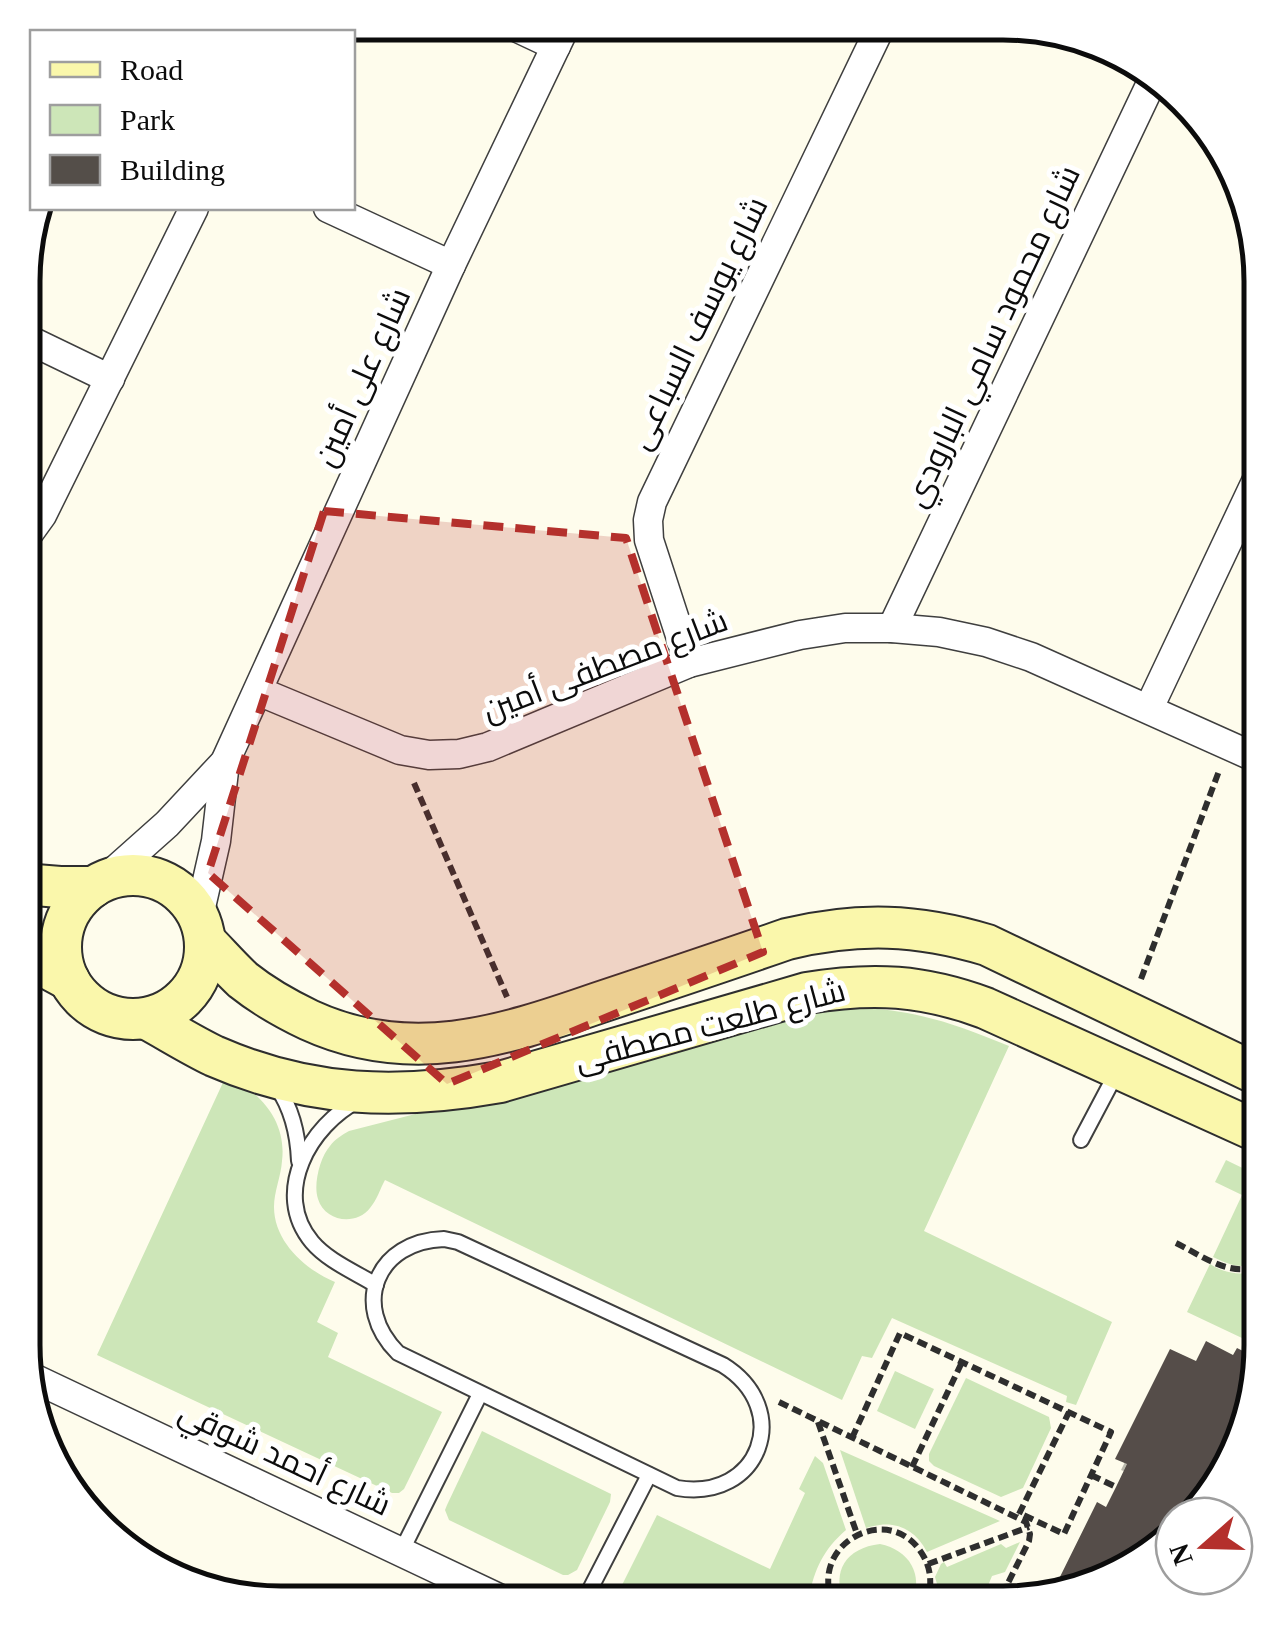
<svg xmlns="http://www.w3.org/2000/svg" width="1284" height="1626" viewBox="0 0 1284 1626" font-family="'Times New Roman',Cairo,serif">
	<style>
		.green { fill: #cde6b8 }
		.building { fill: #544e49; filter: url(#shadow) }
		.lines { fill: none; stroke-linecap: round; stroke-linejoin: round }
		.lane-casing { stroke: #3f3f3f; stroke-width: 18 }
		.street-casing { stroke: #3f3f3f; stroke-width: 31 }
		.secondary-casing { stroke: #2e2e2e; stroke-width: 44 }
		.path { stroke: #2e2e2e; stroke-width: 6; stroke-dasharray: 10 5; stroke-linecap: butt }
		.lane { stroke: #fff; stroke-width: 14 }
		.street { stroke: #fff; stroke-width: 28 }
		.secondary { stroke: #faf7ab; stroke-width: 40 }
		.marked { fill: #b4302c; fill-opacity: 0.2; stroke: #b4302c; stroke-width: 8; stroke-dasharray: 20 12; stroke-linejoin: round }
		.labels { text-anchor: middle; stroke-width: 10; stroke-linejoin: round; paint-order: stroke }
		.street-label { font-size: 32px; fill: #0c0c0c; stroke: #fff }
		.rim { fill: none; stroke: #0c0c0c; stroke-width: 5 }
	</style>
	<defs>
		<filter id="shadow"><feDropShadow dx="6" dy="11" stdDeviation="0" flood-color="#0004"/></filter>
	</defs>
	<rect width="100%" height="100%" fill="#fefcec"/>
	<!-- green -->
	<g class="green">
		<path d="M 866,1008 C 922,1012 958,1025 1009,1046 L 924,1231 L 1112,1322 L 1076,1405 L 1066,1402 L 1067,1396 L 892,1318 L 872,1358 L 862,1356 L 842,1400 L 385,1180 C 380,1189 377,1200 370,1208 C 356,1226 325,1222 318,1199 C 313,1185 320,1157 330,1146 C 335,1139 342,1135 349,1131 L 799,1016 L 833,1010 Z"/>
		<path d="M 226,1076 C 260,1091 287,1121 282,1161 C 281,1176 274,1192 274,1207 C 274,1242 306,1270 335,1282 L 317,1322 L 338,1333 L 328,1357 L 442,1412 L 404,1489 L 399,1493 L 392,1493 L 97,1355 Z"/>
		<path d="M 1226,1160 L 1261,1177 L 1261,1199 L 1253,1196 L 1249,1204 L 1261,1210 L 1261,1260 C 1243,1271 1230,1265 1213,1257 L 1242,1195 L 1215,1182 Z"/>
		<path d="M 1210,1264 C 1226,1274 1242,1276 1261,1270 L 1261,1347 L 1187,1312 Z"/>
		<polygon points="895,1371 934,1389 915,1429 877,1411"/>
		<polygon points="966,1378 1049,1417 1051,1428 1023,1488 1001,1497 934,1466 929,1461 929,1454"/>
		<polygon points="482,1431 611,1494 610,1502 577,1570 568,1575 563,1575 449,1520 445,1510 447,1505"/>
		<path d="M 840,1450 L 1000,1521 L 927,1552 C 914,1527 893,1519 866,1528 Z"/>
		<path d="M 815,1456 L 823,1463 L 846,1530 C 824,1549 814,1569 809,1598 L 794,1603 L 625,1603 L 622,1595 L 622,1585 L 657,1515 L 770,1569 L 805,1493 L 799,1489 Z"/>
		<polygon points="1020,1542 1005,1572 992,1576 987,1588 993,1598 990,1603 939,1603 939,1591 935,1577 941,1564 944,1562 947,1567 1001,1544 1006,1548"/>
		<path d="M 880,1544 C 909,1550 924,1574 912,1603 L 844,1603 C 831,1571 846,1548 880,1544 Z"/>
	</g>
	<!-- building -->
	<polygon class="building" points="1206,1341 1233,1355 1237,1348 1261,1360 1218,1488 1189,1516 1174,1516 1174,1530 1132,1569 1052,1593 1097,1502 1106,1507 1116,1487 1127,1464 1115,1459 1170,1349 1196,1361"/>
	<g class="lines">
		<defs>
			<g id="lane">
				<path d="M 277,1087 C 292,1109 298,1135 299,1161"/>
				<path d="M 359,1100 C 310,1125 271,1193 312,1242 C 328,1261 355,1272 376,1285"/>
				<polyline points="1081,1140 1118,1070"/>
				<path d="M 444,1239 L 458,1242 L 723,1365 C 794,1409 760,1502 677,1488 L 398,1353 C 350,1305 377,1241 444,1239 Z"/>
				<polyline points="401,1552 480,1394"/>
				<polyline points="583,1603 649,1475"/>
			</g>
			<g id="street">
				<polyline points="507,23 556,46"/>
				<polyline points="328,208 451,265"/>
				<polyline points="25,338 110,379"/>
				<polyline points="24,540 42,515 194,208"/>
				<polyline points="892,628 1155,75"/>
				<polyline points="689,663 649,540 648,520 652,502 882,24"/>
				<polyline points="258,691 400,750 429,755 459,754 488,747 689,663 800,635 845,628 892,628 939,632 986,642 1031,657 1261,760"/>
				<polyline points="1149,708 1261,471"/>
				<polyline points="103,881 167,824 225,762 451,265 567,23"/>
				<polyline points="199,916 216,841 225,762"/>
				<polyline points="31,1377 509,1603"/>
			</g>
			<g id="secondary">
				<circle cx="133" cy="947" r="72"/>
				<polyline points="23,884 60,887 93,887"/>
				<path d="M 206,942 C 218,954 230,968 243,980 C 263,996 286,1009 309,1020 C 409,1066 500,1037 598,1003 C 661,982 724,961 787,939 C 859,922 917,924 987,945 L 1261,1076"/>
				<polyline points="23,955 69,980"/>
				<path d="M 147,1019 C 169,1031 191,1045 214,1056 C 310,1098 399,1100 500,1082 L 807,993 C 873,982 923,985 985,1008 L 1261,1133"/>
			</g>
		</defs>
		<!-- lane casing -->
		<use href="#lane" class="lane-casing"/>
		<!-- street casing -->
		<use href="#street" class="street-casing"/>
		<!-- secondary casing -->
		<use href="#secondary" class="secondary-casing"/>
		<!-- path -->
		<g class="path">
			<polyline points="414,783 507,997"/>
			<polyline points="1141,979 1219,771"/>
			<polyline points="1253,1200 1261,1204"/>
			<path d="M 1176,1243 C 1201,1255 1233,1280 1261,1264"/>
			<polyline points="779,1402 1026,1522 1030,1534 1029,1541 998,1603"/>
			<polyline points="818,1422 857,1534"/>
			<polyline points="852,1438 900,1333 1111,1432 1064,1534 1019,1513"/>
			<polyline points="912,1467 962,1362"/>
			<polyline points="1091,1475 1116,1487"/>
			<polyline points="1019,1514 1069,1412"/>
			<polyline points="928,1564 1029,1527"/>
			<polyline points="816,1603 830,1598"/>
			<path d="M 833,1603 C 807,1542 893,1499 924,1557 C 932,1572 932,1588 926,1603"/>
		</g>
		<!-- lane -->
		<use href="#lane" class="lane"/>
		<!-- street -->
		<use href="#street" class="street"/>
		<!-- secondary -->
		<use href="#secondary" class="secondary"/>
	</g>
	<!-- marked area -->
	<path class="marked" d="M 324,511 L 626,538 L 763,952 L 447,1084 L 208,873 Z"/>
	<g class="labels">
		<!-- street labels -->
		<g class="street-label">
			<text transform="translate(698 323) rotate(-64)" y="11">شارع يوسف السباعى</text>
			<text transform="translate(992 336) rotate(-65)" y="11">شارع محمود سامي البارودي</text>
			<text transform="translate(362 377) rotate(-66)" y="11">شارع على أمين</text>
			<text transform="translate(605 665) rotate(-21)" y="11">شارع مصطفى أمين</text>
			<text transform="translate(710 1025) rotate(-15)" y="11">شارع طلعت مصطفى</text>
			<text transform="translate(285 1458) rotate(25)" y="11">شارع أحمد شوقي</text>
		</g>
	</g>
	<!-- crop -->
	<path d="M0 0H1284V1626H0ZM281 40H1003A241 241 0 0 1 1244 281V1345A241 241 0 0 1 1003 1586H281A241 241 0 0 1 40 1345V281A241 241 0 0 1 281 40Z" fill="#fff" fill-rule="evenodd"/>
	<path class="rim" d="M281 40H1003A241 241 0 0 1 1244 281V1345A241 241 0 0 1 1003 1586H281A241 241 0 0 1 40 1345V281A241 241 0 0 1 281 40Z"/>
	<!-- legend -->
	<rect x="30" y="30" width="325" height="180" fill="#ffffff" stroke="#9e9e9e" stroke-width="2.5"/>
	<rect x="50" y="62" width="50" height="15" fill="#faf7ab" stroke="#9e9e9e" stroke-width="2.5"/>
	<text x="120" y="80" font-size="30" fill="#0c0c0c">Road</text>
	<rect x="50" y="105" width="50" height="30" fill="#cde6b8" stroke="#9e9e9e" stroke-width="2.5"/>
	<text x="120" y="130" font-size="30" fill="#0c0c0c">Park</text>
	<rect x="50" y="155" width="50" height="30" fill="#544e49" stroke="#9e9e9e" stroke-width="2.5"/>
	<text x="120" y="180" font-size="30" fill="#0c0c0c">Building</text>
	<!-- north arrow -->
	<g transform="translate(1204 1546) rotate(250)"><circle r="48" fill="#ffffff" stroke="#9e9e9e" stroke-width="2.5"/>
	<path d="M0-8L18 38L0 25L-18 38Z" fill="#b4302c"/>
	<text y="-15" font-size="28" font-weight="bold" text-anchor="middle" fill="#0c0c0c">N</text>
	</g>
</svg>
